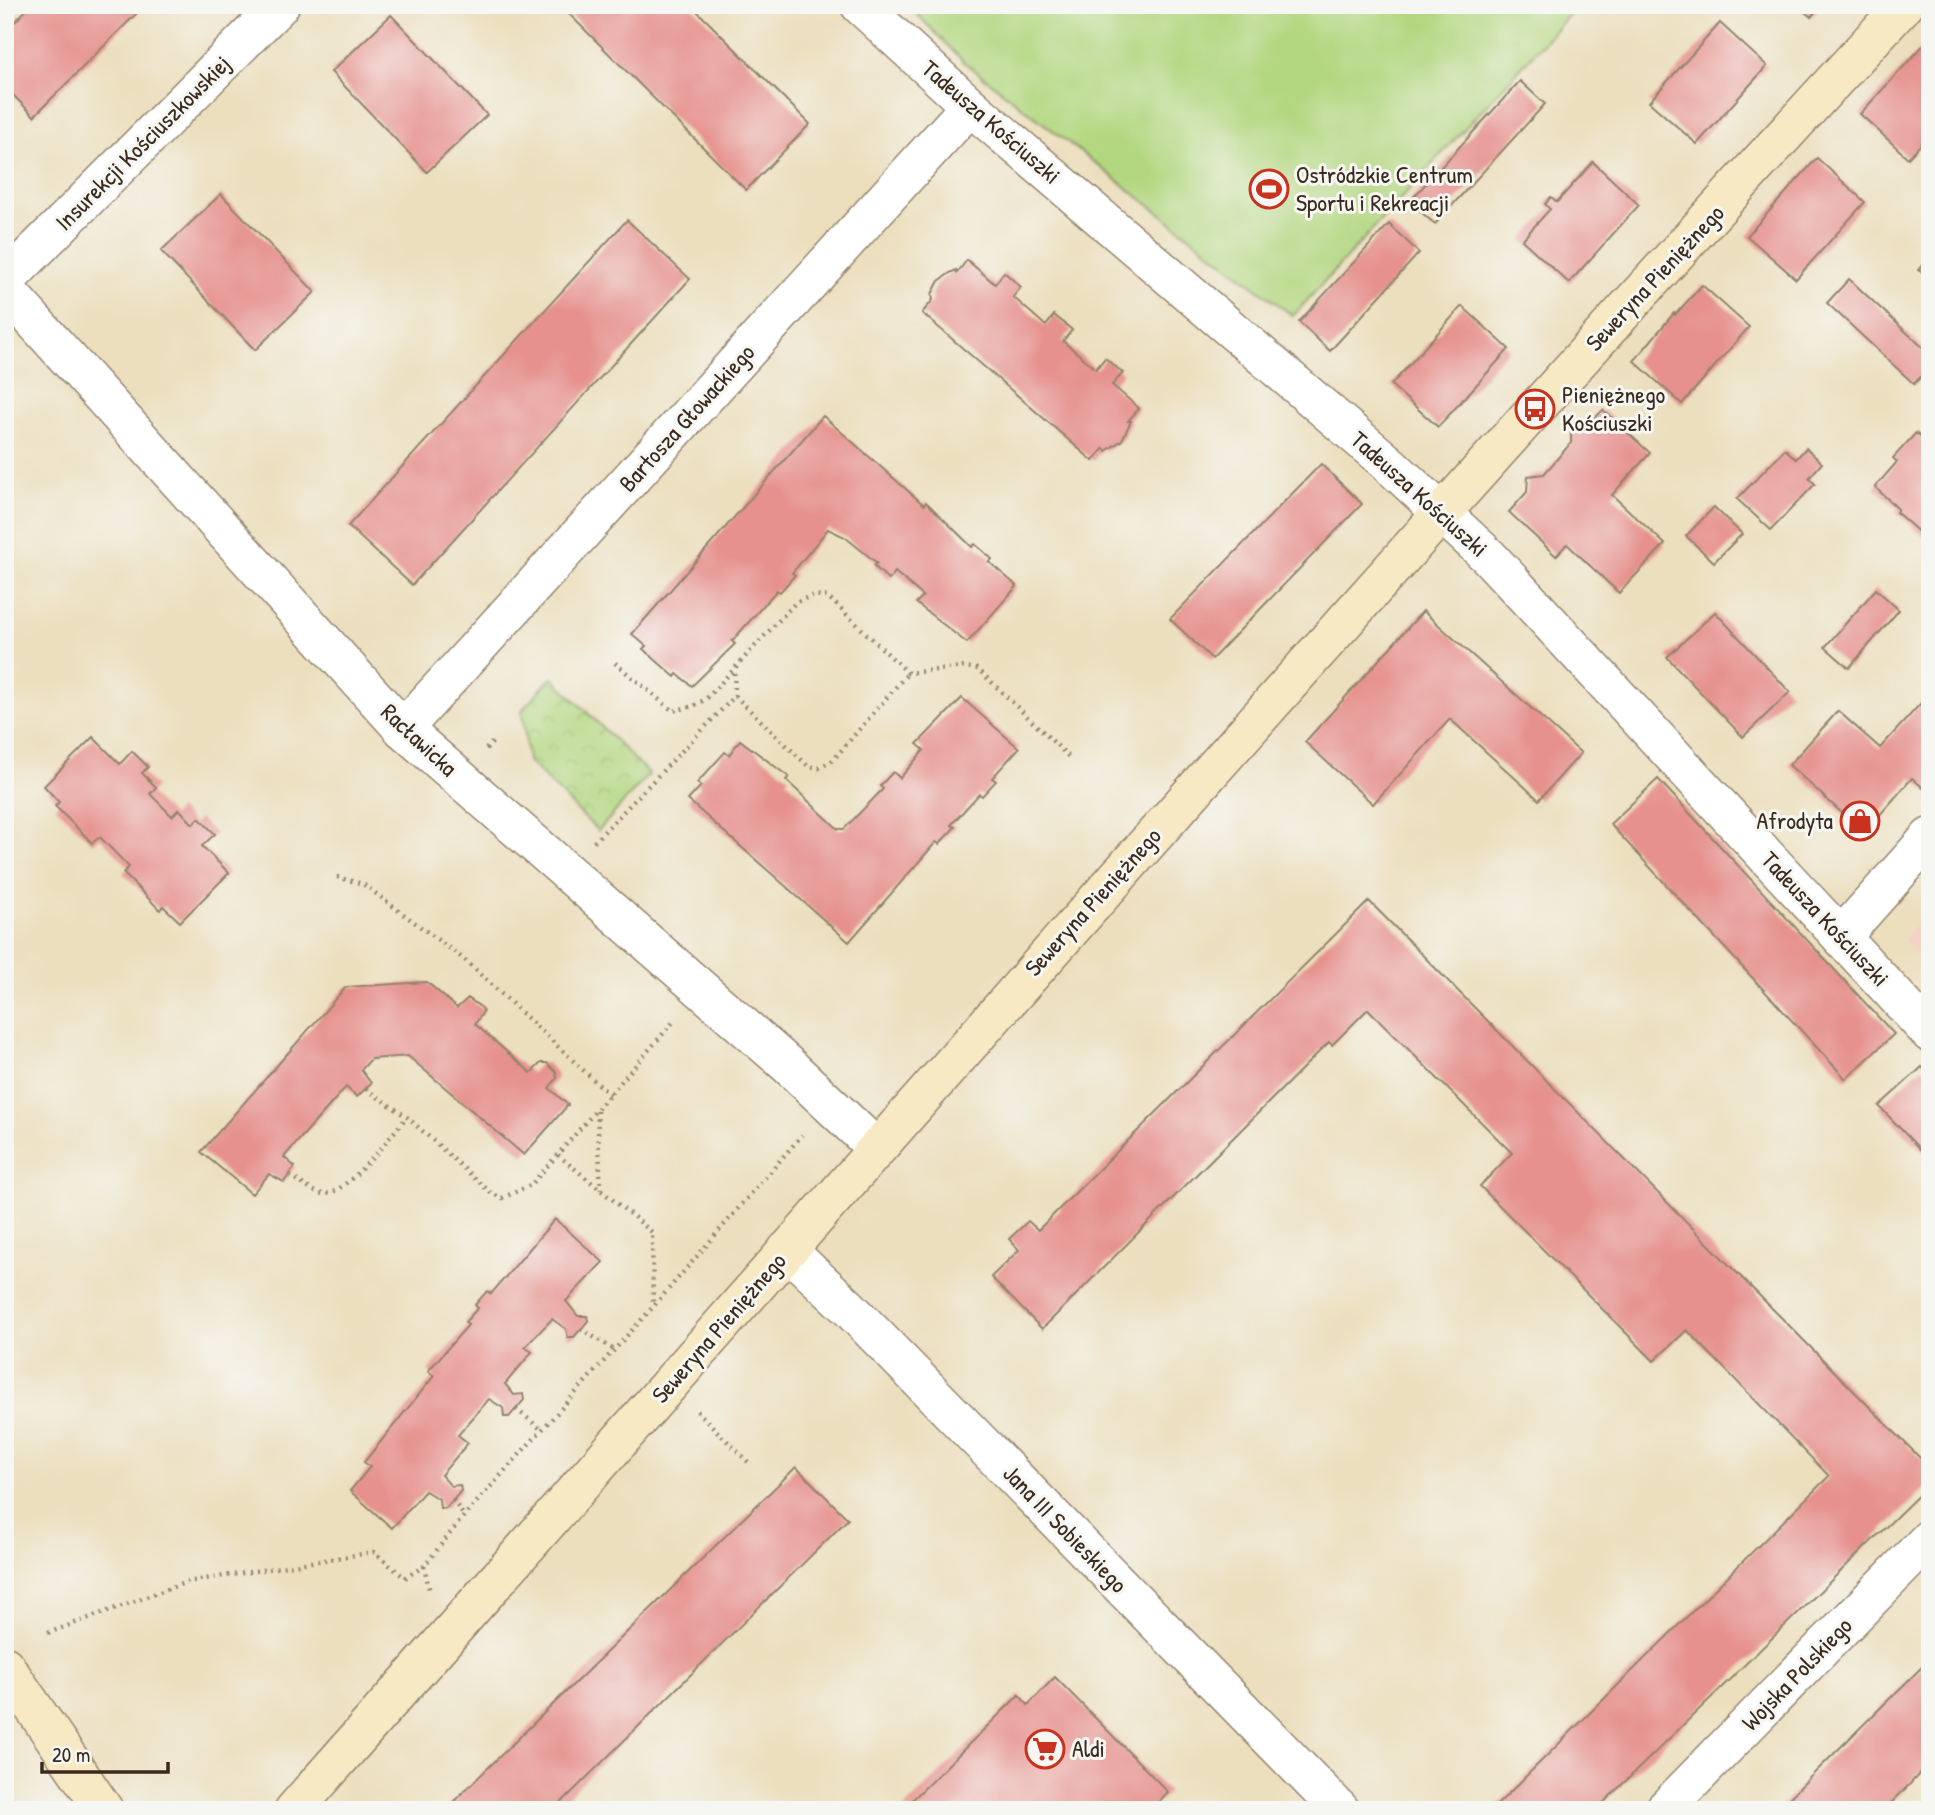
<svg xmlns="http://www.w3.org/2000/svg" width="1935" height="1815" viewBox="0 0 1935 1815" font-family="'Patrick Hand',sans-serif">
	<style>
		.built { fill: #f6d1c5 }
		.grass { fill: #b3d780; stroke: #77804f; stroke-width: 2 }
		.park { fill: url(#park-crowns); stroke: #77804f; stroke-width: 2 }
		.building { fill: #e6918d }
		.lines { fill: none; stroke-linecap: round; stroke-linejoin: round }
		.street-casing { stroke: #94846e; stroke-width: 41 }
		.secondary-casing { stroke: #94846e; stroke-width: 41 }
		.path { stroke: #94846e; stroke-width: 4.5; stroke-dasharray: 2 5; stroke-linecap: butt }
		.street { stroke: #fff; stroke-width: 38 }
		.secondary { stroke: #f7e9c3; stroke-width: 38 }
		.labels { text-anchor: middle; stroke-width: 6; stroke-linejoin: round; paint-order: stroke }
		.street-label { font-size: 24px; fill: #3b2a1e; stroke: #f6f6f2 }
		.poi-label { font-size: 24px; fill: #3b2a1e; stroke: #f6f6f2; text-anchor: start }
	</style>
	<defs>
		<pattern id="park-crowns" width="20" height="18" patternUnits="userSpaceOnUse" patternTransform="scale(1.75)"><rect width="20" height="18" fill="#b3d780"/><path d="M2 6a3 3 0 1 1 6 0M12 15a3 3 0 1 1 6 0" fill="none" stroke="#9bb96e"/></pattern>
	</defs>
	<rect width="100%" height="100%" fill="#f6f6f2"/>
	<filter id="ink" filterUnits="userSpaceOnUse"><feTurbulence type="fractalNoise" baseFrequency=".0143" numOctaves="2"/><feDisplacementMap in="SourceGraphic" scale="14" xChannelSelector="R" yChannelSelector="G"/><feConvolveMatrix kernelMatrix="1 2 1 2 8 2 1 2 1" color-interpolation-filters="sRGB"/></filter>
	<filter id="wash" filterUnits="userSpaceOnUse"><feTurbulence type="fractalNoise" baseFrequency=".00686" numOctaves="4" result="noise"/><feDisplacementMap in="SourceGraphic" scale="28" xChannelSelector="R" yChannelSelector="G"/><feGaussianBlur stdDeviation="1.57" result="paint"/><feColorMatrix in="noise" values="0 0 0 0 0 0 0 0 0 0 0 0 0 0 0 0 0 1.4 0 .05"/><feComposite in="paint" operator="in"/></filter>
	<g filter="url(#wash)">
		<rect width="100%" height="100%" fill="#ecdfbe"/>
		<!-- built -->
		<polygon class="built" points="1930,910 1930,967 1904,939"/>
		<!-- grass -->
		<polygon class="grass" points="908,5 1578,5 1293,316 964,62"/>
		<!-- park -->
		<polygon class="park" points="552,677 649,774 598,831 528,761 522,710"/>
		<g id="blocks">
			<!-- building -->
			<g class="building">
				<polygon points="31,5 145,5 34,116 5,87 5,32"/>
				<polygon points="560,5 691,5 810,124 746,190"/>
				<polygon points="1797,5 1821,5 1811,17"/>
				<polygon points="391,15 487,115 427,172 331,72"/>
				<polygon points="1720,23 1767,66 1697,144 1649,102"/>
				<polygon points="1930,38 1930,134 1908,158 1860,114"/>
				<polygon points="1520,81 1545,104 1435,224 1409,202"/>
				<polygon points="1817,158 1865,202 1796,279 1747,236"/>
				<polygon points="1593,162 1639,205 1569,283 1522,240 1550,209 1545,204 1551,197 1557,202"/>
				<polygon points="221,194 315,292 255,350 161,251"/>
				<polygon points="627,220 690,279 412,585 348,526"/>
				<polygon points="1389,224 1419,253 1330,351 1299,322"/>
				<polygon points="1930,257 1930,279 1919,270"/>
				<polygon points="967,260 995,284 1004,272 1021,287 1013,297 1046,326 1054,315 1072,330 1063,341 1096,369 1105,358 1123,373 1112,385 1139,408 1128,421 1131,421 1122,440 1106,451 1104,448 1093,461 922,313 933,300 932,294 939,281 950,273 956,270 957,273"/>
				<polygon points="1849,279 1930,354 1930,367 1914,384 1827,303"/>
				<polygon points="1702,285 1749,327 1682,404 1634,361 1674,313 1675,315"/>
				<polygon points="1462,306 1509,349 1438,427 1391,385"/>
				<polygon points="1603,410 1650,453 1612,495 1665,544 1619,593 1567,544 1556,556 1509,512 1527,492 1528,476 1544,474 1571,443 1571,428 1587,426"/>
				<polygon points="823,416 924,505 926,502 972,547 975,544 992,559 989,562 1017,586 967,643 916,603 923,596 895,572 889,580 874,566 877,563 845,537 828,529 792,573 795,575 780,592 777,590 732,641 735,644 692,686 677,674 675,677 643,649 646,646 632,634"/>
				<polygon points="1916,433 1930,446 1930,542 1896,512 1898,509 1875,487 1897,462 1893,458"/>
				<polygon points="1806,448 1822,463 1809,478 1815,484 1771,530 1737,499 1785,449 1796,459"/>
				<polygon points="1321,464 1362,504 1212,659 1170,619"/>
				<polygon points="1714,507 1742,534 1714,562 1686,536"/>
				<polygon points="1876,589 1899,610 1849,668 1825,647"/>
				<polygon points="1423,611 1581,753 1539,800 1450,719 1373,804 1305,742"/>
				<polygon points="1715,612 1790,692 1743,737 1667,657"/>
				<polygon points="1930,693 1930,794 1912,778 1864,833 1789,765 1838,711 1880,748"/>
				<polygon points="962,698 1019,748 992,778 996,781 982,796 979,794 951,825 955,827 939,844 936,842 849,942 688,800 701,786 697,783 725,752 729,755 740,740 789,777 786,780 838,829 844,829 883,789 880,786 893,772 900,778 924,750 917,744"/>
				<polygon points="93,737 120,764 132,751 148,767 142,773 156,787 150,794 172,816 179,809 193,824 199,818 215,834 202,846 229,873 180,922 163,906 160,910 123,873 129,867 100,837 92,843 55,806 59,802 44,786"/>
				<polygon points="1658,779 1894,1034 1846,1079 1610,824"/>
				<polygon points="1369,901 1930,1468 1930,1484 1596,1810 1492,1810 1829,1476 1687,1330 1654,1361 1480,1186 1512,1153 1368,1009 1332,1045 1329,1042 1042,1329 991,1277 1019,1250 1009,1239 1028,1221 1038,1230"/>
				<polygon points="427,982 457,1008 468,998 482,1008 483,1012 475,1024 531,1073 541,1063 547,1063 556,1072 557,1078 549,1088 568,1105 524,1155 408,1056 371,1059 361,1070 371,1083 357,1097 346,1087 284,1157 295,1167 284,1182 269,1174 252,1194 201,1152 346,987"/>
				<polygon points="1922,1067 1930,1075 1930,1160 1879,1106"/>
				<polygon points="555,1219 603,1262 566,1301 578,1316 587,1316 588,1321 574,1337 568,1337 566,1329 552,1319 525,1347 532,1352 505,1384 514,1395 523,1394 524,1400 509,1417 504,1417 503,1408 489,1399 458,1435 468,1443 441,1475 451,1486 460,1485 461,1491 446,1508 440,1508 439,1499 425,1491 392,1528 350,1491 370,1467 364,1462 434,1376 428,1371 468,1325 465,1322 478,1308 475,1305 487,1291 491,1294"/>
				<polygon points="796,1467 848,1519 563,1801 554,1810 445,1810"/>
				<polygon points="1930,1659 1930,1762 1910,1784 1884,1810 1777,1810"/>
				<polygon points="1055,1677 1168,1792 1151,1810 902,1810 1019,1695 1028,1705"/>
			</g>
		</g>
	</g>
	<g filter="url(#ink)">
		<use href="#blocks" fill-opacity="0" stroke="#94846e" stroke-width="2"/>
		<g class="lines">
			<defs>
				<g id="street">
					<polyline points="860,5 970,106 1390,465 1489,557 1930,1033"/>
					<polyline points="5,281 280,5"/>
					<polyline points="5,289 403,729 788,1065 876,1148"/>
					<polyline points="403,729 970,106"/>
					<polyline points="1841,937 1930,837"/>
					<polyline points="787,1250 849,1308 1340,1810"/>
					<polyline points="1664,1810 1930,1538"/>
				</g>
				<g id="secondary">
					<polyline points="5,1666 104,1810"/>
					<path d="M 294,1810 C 828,1206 1357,597 1904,5"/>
				</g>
			</defs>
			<!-- street casing -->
			<use href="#street" class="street-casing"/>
			<!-- secondary casing -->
			<use href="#secondary" class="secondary-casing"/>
			<!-- path -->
			<g class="path">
				<polyline points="615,663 673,711 694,706 707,698 796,602 814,595 828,597 908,673 965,667 978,669 1069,757"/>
				<polyline points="735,696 808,766 819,768 833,760 908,673"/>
				<polyline points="486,749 495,740"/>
				<polyline points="594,842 735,696 734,669"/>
				<polyline points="337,877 363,884 465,960 610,1095"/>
				<polyline points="366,1089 407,1117 491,1193 502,1198 531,1185 675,1020"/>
				<polyline points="597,1111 601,1190"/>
				<polyline points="558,1155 652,1232 653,1306"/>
				<path d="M 290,1176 C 299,1181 313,1193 324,1194 C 346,1195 392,1134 407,1117"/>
				<polyline points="581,1329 613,1349"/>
				<polyline points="516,1409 542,1430"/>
				<polyline points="697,1411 748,1462"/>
				<polyline points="453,1500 464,1516"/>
				<polyline points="424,1566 430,1593"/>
				<polyline points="48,1633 187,1582 374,1552 405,1578 424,1566 464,1516 653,1307 802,1135"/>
			</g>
			<!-- street -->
			<use href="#street" class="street"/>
			<!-- secondary -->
			<use href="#secondary" class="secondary"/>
		</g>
	</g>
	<!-- icons -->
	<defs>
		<symbol id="stadium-ring" viewBox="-11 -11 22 22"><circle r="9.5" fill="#f6f6f2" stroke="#c8321e" stroke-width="1.5"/><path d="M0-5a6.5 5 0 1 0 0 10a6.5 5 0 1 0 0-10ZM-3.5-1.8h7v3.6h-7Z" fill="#c8321e"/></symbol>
		<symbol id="bus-ring" viewBox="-11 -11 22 22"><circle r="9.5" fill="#f6f6f2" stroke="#c8321e" stroke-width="1.5"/><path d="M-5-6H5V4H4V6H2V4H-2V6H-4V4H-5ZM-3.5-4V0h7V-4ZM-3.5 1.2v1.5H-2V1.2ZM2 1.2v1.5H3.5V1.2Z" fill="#c8321e"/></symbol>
		<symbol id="shop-ring" viewBox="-11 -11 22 22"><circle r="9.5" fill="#f6f6f2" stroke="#c8321e" stroke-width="1.5"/><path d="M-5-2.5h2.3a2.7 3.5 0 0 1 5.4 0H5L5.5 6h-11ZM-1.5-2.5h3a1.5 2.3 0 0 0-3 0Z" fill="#c8321e"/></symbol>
		<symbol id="supermarket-ring" viewBox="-11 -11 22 22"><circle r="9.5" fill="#f6f6f2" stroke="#c8321e" stroke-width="1.5"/><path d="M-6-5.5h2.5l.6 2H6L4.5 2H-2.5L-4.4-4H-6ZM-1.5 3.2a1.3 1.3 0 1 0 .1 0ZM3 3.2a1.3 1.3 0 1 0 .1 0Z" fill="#c8321e"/></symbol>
	</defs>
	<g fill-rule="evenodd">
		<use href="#stadium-ring" x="1247" y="167" width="44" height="44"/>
		<use href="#bus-ring" x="1513" y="387" width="44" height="44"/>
		<use href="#shop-ring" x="1838" y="799" width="44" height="44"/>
		<use href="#supermarket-ring" x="1023" y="1727" width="44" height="44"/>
	</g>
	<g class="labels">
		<!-- street labels -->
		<g class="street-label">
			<text transform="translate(991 122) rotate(41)" y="8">Tadeusza Kościuszki</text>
			<text transform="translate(143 143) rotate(-45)" y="8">Insurekcji Kościuszkowskiej</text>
			<text transform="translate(1655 278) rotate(-47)" y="8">Seweryna Pieniężnego</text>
			<text transform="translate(687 418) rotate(-48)" y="8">Bartosza Głowackiego</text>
			<text transform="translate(1419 494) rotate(42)" y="8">Tadeusza Kościuszki</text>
			<text transform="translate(419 740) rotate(43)" y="8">Racławicka</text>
			<text transform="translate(1093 902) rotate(-48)" y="8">Seweryna Pieniężnego</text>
			<text transform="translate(1825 919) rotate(47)" y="8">Tadeusza Kościuszki</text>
			<text transform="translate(719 1328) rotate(-49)" y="8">Seweryna Pieniężnego</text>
			<text transform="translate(1065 1529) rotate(46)" y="8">Jana III Sobieskiego</text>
			<text transform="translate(1797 1674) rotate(-46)" y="8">Wojska Polskiego</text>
		</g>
		<!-- poi labels -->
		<g class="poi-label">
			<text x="1296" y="183">Ostródzkie Centrum<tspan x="1296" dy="28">Sportu i Rekreacji</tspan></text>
			<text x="1562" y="403">Pieniężnego<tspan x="1562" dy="28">Kościuszki</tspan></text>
			<text x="1833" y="829" text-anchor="end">Afrodyta</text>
			<text x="1072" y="1757">Aldi</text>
		</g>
	</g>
	<!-- margin -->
	<rect width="1935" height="1815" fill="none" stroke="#f6f6f2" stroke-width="28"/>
	<!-- scale -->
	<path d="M42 1762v10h126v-10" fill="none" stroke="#3b2a1e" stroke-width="3.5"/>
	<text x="52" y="1762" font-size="21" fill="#3b2a1e" stroke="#f6f6f2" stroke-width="5" paint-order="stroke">20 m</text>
</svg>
